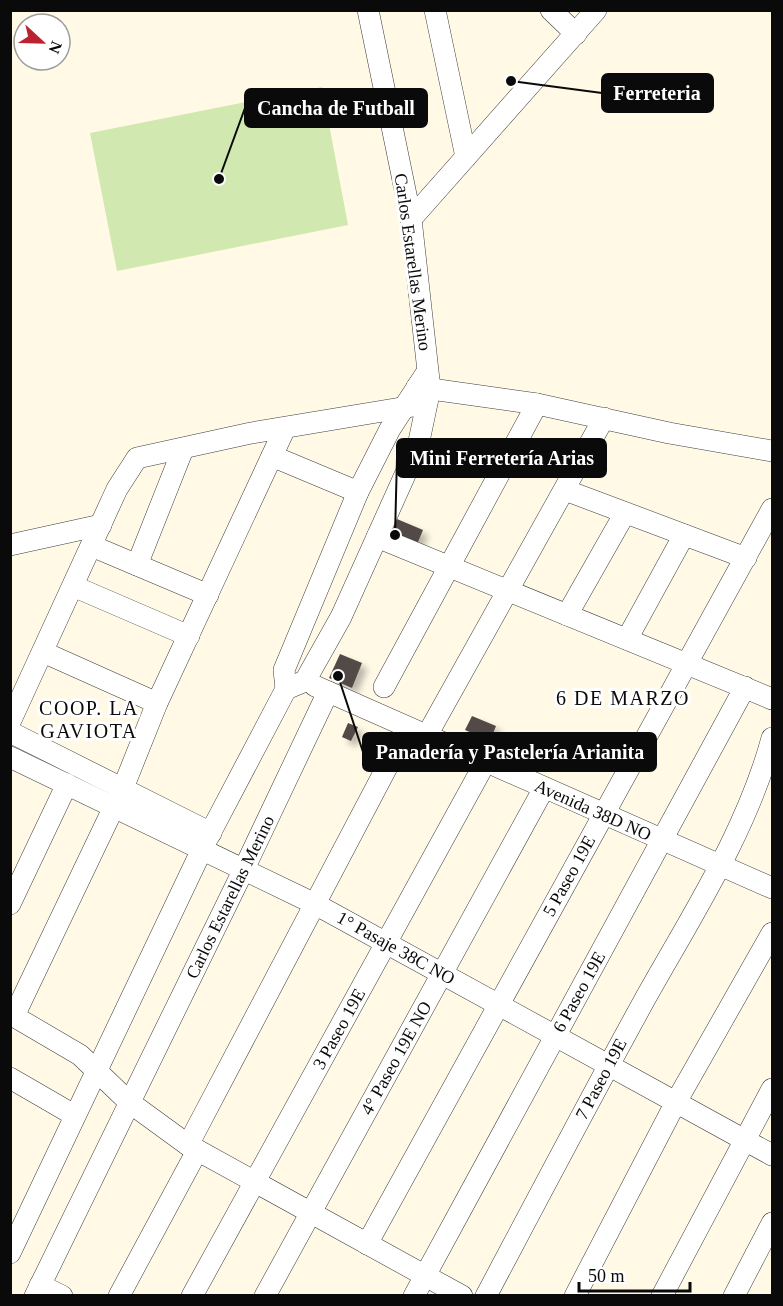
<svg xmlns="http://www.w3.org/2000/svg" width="783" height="1306" viewBox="0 0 783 1306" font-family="'Times New Roman',serif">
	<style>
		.green { fill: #d1e8b1 }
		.building { fill: #524a46; filter: url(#shadow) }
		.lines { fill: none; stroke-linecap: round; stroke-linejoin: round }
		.minor-casing { stroke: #3d3d3d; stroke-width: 22 }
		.minor { stroke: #fff; stroke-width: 21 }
		.labels { text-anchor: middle; stroke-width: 6; stroke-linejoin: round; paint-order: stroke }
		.street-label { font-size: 18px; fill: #0a0a0a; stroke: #fff }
		.neighbourhood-label { font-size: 20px; letter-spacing: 1.5px; fill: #0a0a0a; stroke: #fff }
		.leader { fill: none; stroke: #0a0a0a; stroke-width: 2 }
		.callout-dot { fill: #0a0a0a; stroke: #fff; stroke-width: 2 }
		.callout { fill: #0a0a0a; stroke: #0a0a0a; stroke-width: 2 }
		.callout-label { font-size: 20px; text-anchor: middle; font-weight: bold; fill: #fff }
	</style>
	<defs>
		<filter id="shadow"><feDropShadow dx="5.5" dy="5.5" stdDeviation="3" flood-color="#0004"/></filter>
	</defs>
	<rect width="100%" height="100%" fill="#fff9e6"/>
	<!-- green -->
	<polygon class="green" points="322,87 348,225 117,271 90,133"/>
	<!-- building -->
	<g class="building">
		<polygon points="397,519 423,530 416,547 390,537"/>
		<polygon points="340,654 362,663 352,688 329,678"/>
		<polygon points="472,716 496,726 490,741 465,730"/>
		<polygon points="348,723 358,727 351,741 342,737"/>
		<polygon points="507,732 522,738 515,754 500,747"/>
	</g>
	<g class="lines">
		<defs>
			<g id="minor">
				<polyline points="435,10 466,157"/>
				<polyline points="551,10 576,34"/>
				<polyline points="411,219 596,10"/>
				<polyline points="417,387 537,404 669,433 772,451"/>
				<polyline points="272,456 358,492"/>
				<polyline points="565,490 746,558"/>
				<polyline points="377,537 772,699"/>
				<polyline points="10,545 101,525"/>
				<polyline points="92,546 208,595"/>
				<polyline points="137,565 183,449"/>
				<polyline points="73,586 189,636"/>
				<polyline points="567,615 625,513"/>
				<polyline points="627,639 684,535"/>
				<polyline points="43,652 157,703"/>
				<polyline points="315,686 772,888"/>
				<polyline points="384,687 537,404"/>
				<polyline points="286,689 305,681 341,617 418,446 430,389 411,219 368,10"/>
				<polyline points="10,722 117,489 137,458 251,433 413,406"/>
				<polyline points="10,732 211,833"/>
				<polyline points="426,737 604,418"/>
				<polyline points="10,757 315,904 772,1155"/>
				<polyline points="10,904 67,784"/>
				<polyline points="10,1014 80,1055 129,1102 188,1145 462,1296"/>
				<polyline points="14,1016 123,788 157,703 285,428"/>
				<polyline points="10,1078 74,1115"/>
				<polyline points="188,1145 407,729"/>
				<polyline points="367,1244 772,509"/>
				<polyline points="10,1253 205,843 286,689 284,670 358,492 390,429 427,372"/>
				<polyline points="40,1285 62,1296"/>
				<polyline points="35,1296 244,869 328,692"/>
				<polyline points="119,1296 197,1151"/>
				<polyline points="192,1296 485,763"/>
				<polyline points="265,1296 544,788"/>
				<polyline points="414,1296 745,687"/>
				<path d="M 486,1296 C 539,1196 591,1097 645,999 C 692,915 747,831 772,738"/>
				<polyline points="575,1296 676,1102 772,933"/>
				<polyline points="662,1296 772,1089"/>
				<polyline points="734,1296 772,1223"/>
			</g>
		</defs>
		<!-- minor casing -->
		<use href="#minor" class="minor-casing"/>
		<!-- minor -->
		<use href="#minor" class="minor"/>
	</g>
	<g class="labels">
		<!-- street labels -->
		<g class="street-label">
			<text transform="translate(413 262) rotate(82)" y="6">Carlos Estarellas Merino</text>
			<text transform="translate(593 810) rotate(24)" y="6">Avenida 38D NO</text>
			<text transform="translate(569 876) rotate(-61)" y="6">5 Paseo 19E</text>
			<text transform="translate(230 897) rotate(-64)" y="6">Carlos Estarellas Merino</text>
			<text transform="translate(396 948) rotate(29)" y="6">1° Pasaje 38C NO</text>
			<text transform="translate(579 992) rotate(-61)" y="6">6 Paseo 19E</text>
			<text transform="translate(339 1029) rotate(-61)" y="6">3 Paseo 19E</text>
			<text transform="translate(396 1058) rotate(-61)" y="6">4° Paseo 19E NO</text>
			<text transform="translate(601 1079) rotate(-62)" y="6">7 Paseo 19E</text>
		</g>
		<!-- neighbourhood labels -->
		<g class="neighbourhood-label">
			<text x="623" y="705">6 DE MARZO</text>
			<text x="89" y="715">COOP. LA<tspan x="89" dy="23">GAVIOTA</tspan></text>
		</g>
	</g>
	<!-- callouts -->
	<path class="leader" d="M511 81L602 93M219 179L245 108M395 535L397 458M338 676L363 752"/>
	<g class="callout-dot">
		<circle cx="511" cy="81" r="6"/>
		<circle cx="219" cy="179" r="6"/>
		<circle cx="395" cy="535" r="6"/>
		<circle cx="338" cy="676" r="6"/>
	</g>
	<g class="callout">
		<rect x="602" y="74" width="111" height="38" rx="6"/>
		<rect x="245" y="89" width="182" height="38" rx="6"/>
		<rect x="397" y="439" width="209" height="38" rx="6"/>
		<rect x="363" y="733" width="293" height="38" rx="6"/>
	</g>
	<g class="callout-label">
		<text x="657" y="100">Ferreteria</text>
		<text x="336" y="115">Cancha de Futball</text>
		<text x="502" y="465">Mini Ferretería Arias</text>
		<text x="510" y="759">Panadería y Pastelería Arianita</text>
	</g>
	<!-- border -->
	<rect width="783" height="1306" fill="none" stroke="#0a0a0a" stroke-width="24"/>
	<!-- north arrow -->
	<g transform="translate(42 42) rotate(112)"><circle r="28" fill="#ffffff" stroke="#9d9d9d" stroke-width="1.5"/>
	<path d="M0-4.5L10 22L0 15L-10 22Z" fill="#ba2231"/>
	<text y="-9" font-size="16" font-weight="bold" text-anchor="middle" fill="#0a0a0a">N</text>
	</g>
	<!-- scale -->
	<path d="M579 1282v9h111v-9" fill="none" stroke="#0a0a0a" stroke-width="3"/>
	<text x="588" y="1282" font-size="18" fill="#0a0a0a" stroke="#ffffff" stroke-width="4.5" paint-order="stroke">50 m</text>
</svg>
